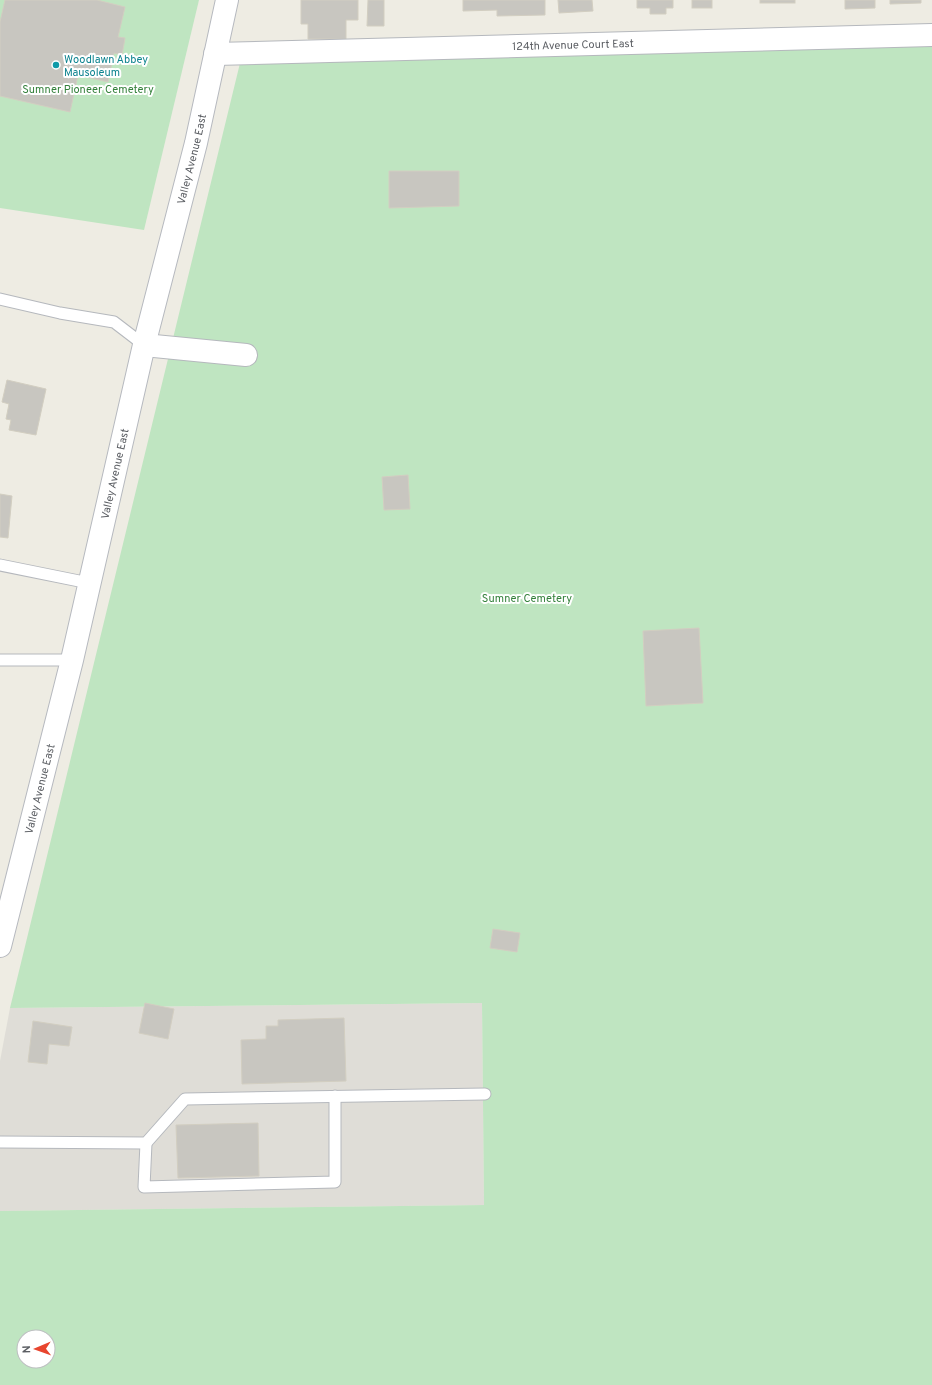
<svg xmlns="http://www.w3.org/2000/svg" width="932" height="1385" viewBox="0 0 932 1385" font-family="Overpass,sans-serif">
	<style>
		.industrial { fill: #dfddd7 }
		.green { fill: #bfe5c1; fill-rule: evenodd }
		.building { fill: #c8c6c0; stroke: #d2cec1 }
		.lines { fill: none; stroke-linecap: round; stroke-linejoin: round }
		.service-casing { stroke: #b5b8bd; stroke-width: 13 }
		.minor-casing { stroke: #b5b8bd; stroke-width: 24 }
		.secondary-casing { stroke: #b6b9bf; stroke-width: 24 }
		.service { stroke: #fff; stroke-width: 11 }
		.minor { stroke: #fff; stroke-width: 22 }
		.secondary { stroke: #fff; stroke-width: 22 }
		.culture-dot { fill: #0f9aa8; stroke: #fff; stroke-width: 1.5 }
		.labels { text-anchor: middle; stroke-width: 4; stroke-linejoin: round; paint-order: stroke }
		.street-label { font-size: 11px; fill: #5b5e63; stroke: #fff }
		.culture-label { font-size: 11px; fill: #0d838f; stroke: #fff; text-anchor: start }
		.park-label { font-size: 11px; fill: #34813b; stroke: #fff }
	</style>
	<rect width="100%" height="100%" fill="#eeece3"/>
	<!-- industrial -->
	<polygon class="industrial" points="482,1003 484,1205 0,1211 0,1061 10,1008"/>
	<!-- green -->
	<g class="green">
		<polygon points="0,0 199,0 144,230 0,208"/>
		<path d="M 932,38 L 932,1385 L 0,1385 L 0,1211 L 484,1205 L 482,1003 L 10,1008 L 241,59 ZM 24,1337 L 48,1337 L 48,1361 L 24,1361 Z"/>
	</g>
	<!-- building -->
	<g class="building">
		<polygon points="5,0 97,0 125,7 118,37 125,38 122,55 114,53 108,82 78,75 70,112 0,96 0,22"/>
		<polygon points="301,0 358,0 358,20 346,20 346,39 308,39 308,24 301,24"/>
		<polygon points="368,0 384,0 384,26 367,26"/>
		<polygon points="463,0 545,0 545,15 497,16 497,10 463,11"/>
		<polygon points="558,0 592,0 593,11 559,13"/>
		<polygon points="637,0 673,0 673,8 666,8 666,14 650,14 650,8 637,8"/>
		<rect x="692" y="0" width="20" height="8"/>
		<rect x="760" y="0" width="35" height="3"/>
		<polygon points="845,0 875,0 875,8 845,9"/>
		<polygon points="890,0 921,0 921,3 890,4"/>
		<polygon points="389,171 459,171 459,206 389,208"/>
		<polygon points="7,380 46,389 36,435 9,430 11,420 6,419 9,404 2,402"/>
		<polygon points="408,475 410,509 384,510 382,477"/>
		<polygon points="0,494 12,496 8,538 0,537"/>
		<polygon points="699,628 703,703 646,706 643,631"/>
		<polygon points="493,929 520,933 517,952 490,948"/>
		<polygon points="145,1003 174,1009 168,1039 139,1033"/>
		<polygon points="344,1018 346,1081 242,1084 241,1040 266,1039 266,1026 278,1026 278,1020"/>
		<polygon points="33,1021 72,1027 69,1046 49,1044 47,1064 28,1062"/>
		<polygon points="258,1123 259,1176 178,1178 176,1125"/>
	</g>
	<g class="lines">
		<defs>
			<g id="service">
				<polyline points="0,299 60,313 114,322 144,345"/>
				<polyline points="0,565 89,583"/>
				<polyline points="0,660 72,660"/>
				<polyline points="0,1142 146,1143 185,1099 485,1094"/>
				<polyline points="146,1143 144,1187 335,1182 335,1096"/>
			</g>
			<g id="minor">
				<path id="s1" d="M 215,54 L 932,35"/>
				<polyline points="144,345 246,355"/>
			</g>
			<g id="secondary">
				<path id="s2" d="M 0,946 L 72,660 L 144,345 L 196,143 L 227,0"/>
			</g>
		</defs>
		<!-- service casing -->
		<use href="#service" class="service-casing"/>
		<!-- minor casing -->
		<use href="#minor" class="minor-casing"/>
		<!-- secondary casing -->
		<use href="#secondary" class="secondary-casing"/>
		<!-- service -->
		<use href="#service" class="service"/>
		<!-- minor -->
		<use href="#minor" class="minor"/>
		<!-- secondary -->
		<use href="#secondary" class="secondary"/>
	</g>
	<!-- markers -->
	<circle class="culture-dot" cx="56" cy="65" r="4"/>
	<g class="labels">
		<!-- street labels -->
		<g class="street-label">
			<text dy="4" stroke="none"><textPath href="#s1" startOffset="358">124th Avenue Court East</textPath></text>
			<text dy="4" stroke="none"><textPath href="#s2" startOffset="810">Valley Avenue East</textPath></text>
			<text dy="4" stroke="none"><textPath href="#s2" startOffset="486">Valley Avenue East</textPath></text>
			<text dy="4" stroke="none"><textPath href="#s2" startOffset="162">Valley Avenue East</textPath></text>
		</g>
		<!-- culture labels -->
		<g class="culture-label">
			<text x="64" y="63">Woodlawn Abbey<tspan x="64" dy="13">Mausoleum</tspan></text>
		</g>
		<!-- park labels -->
		<g class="park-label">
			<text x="88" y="93">Sumner Pioneer Cemetery</text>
			<text x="527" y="602">Sumner Cemetery</text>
		</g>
	</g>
	<!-- north arrow -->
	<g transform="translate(36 1349) rotate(268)"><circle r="19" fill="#ffffff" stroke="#bdbfc1"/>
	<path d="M0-3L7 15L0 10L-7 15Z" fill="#e8452e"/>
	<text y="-6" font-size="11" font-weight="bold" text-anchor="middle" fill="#5b5e63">N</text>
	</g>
</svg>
